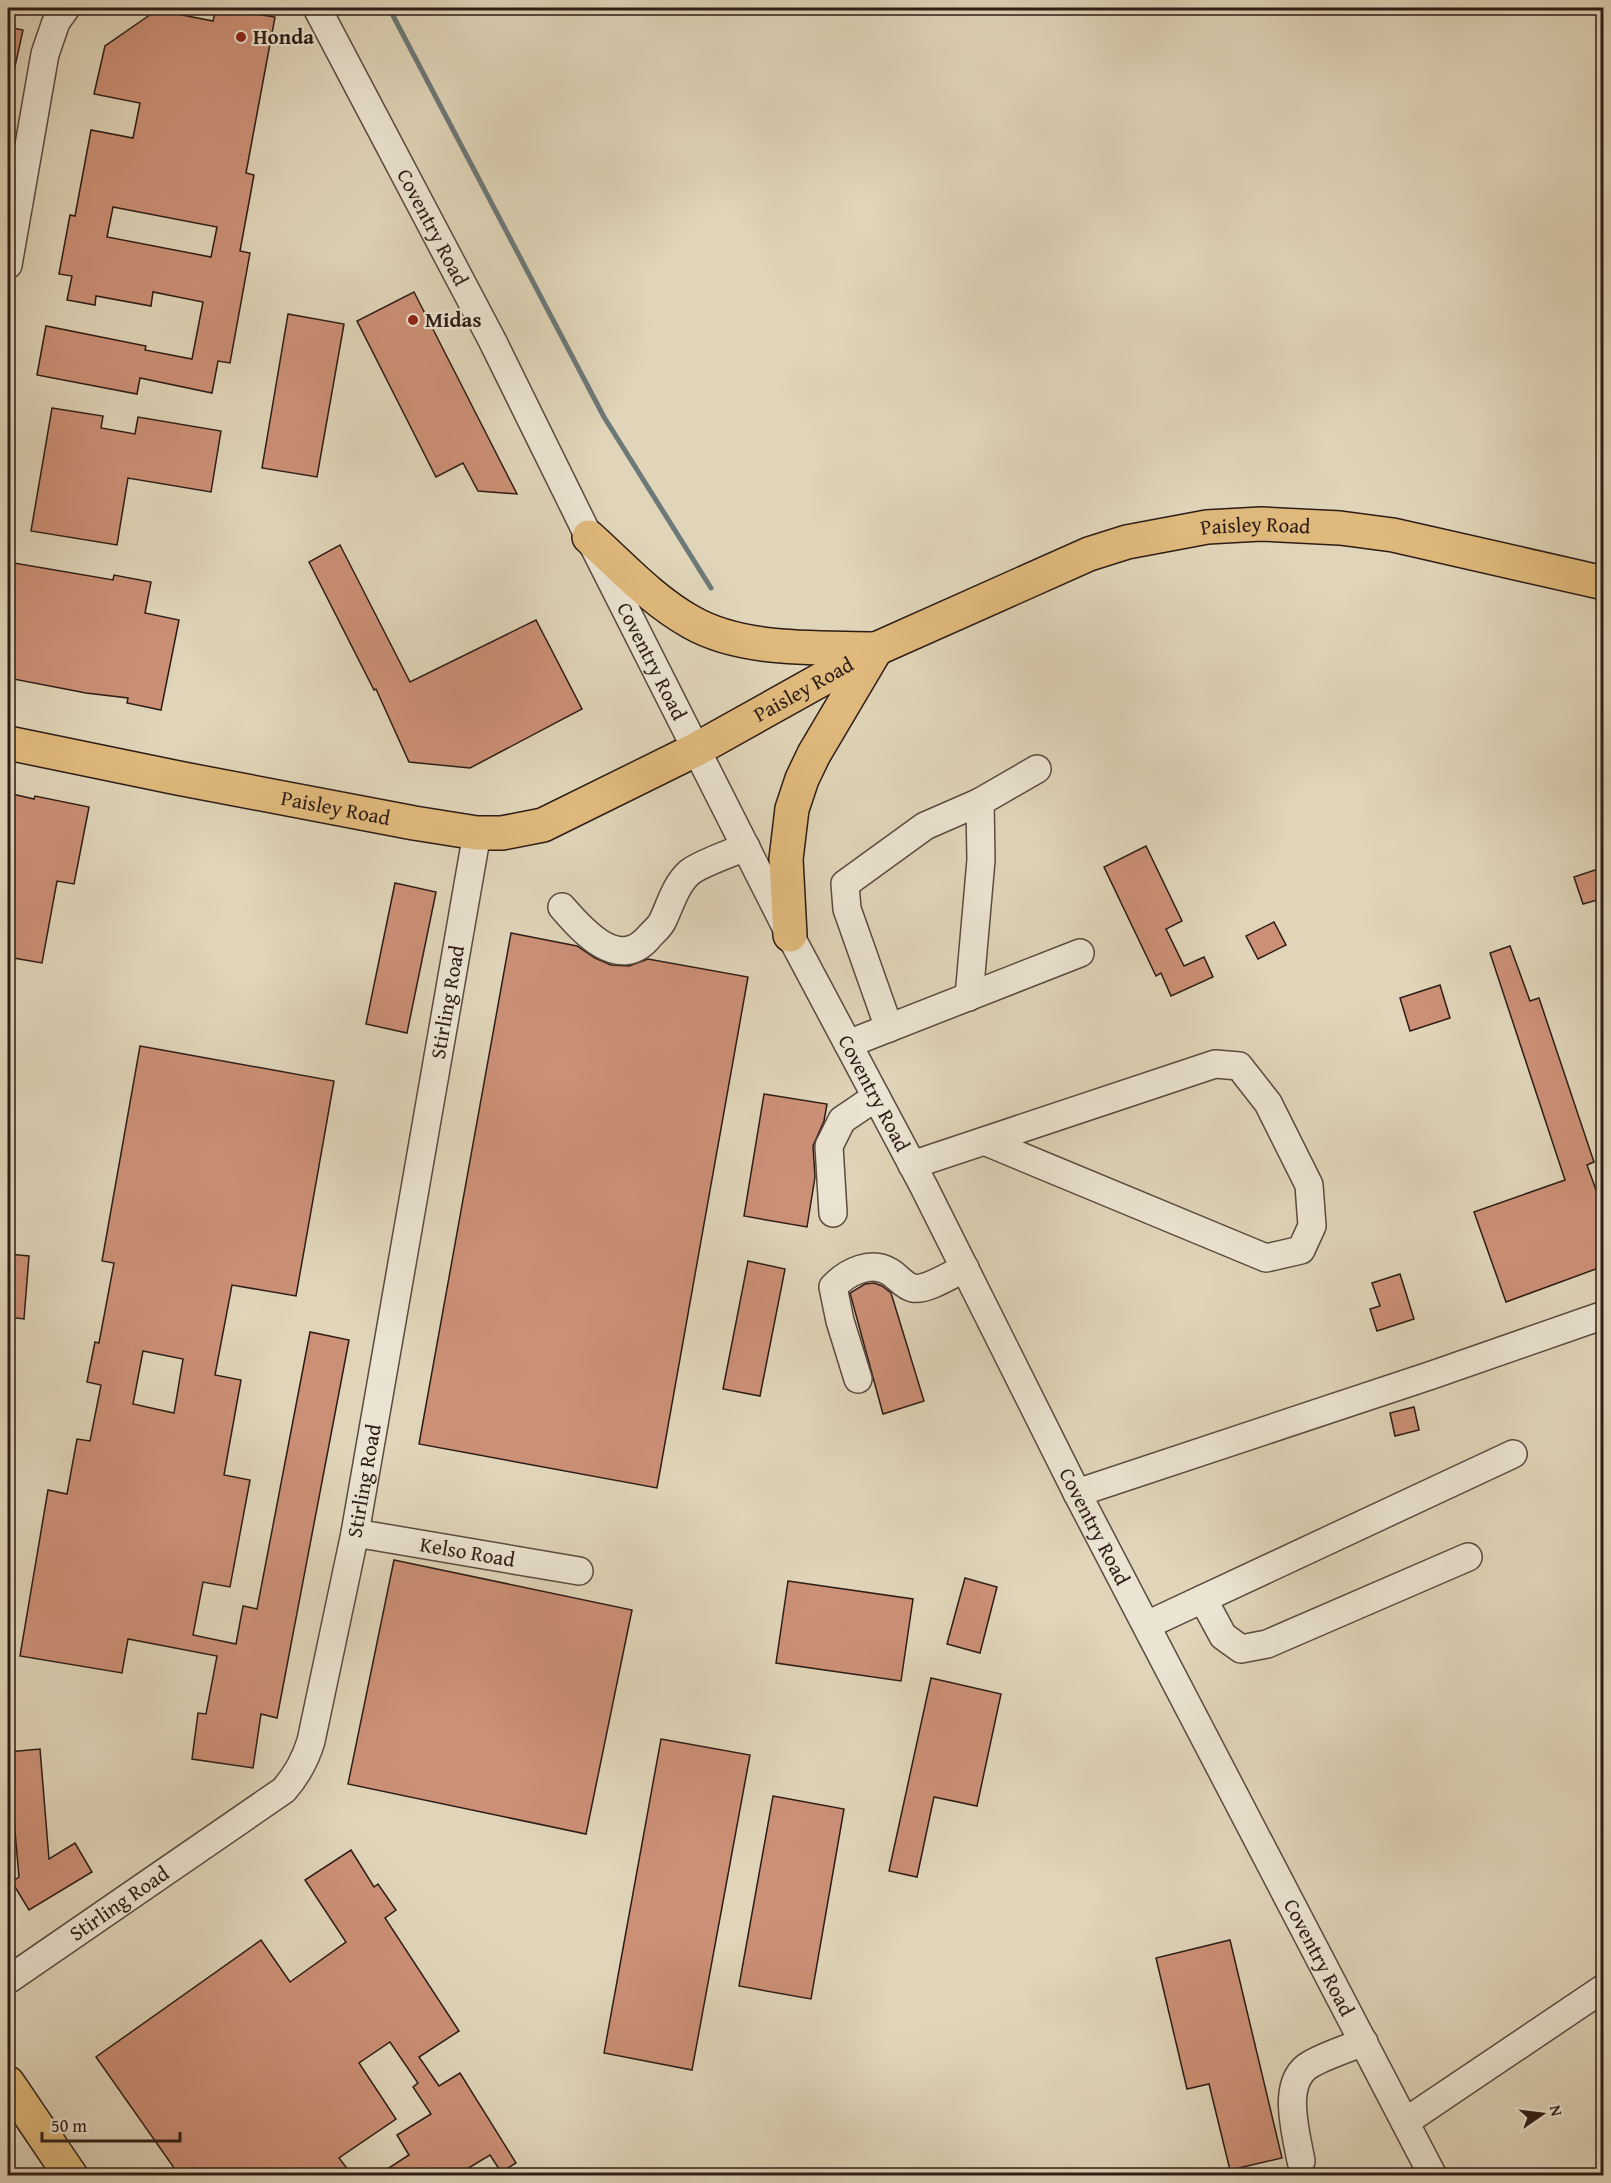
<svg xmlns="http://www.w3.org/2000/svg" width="1611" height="2183" viewBox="0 0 1611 2183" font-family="'Gentium Book Plus',serif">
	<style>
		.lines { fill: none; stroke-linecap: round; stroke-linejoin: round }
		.stream { stroke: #6d7878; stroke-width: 5 }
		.building { fill: #cc9076; stroke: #2d1c16; stroke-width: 1.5; fill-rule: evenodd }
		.minor-casing { stroke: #5a4a3f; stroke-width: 30 }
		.major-casing { stroke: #2d1c16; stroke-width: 36 }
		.minor { stroke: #ebe4d2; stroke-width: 27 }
		.major { stroke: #e0ba7c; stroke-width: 33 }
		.poi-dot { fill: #8f2418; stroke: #ebe4d2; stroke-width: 2 }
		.labels { text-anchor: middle; stroke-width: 4.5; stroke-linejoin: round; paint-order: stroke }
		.poi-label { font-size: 21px; font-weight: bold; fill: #2d1c16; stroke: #ebe4d2; text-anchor: start }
		.street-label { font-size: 21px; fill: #2d1c16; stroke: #ebe4d2 }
	</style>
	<rect width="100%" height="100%" fill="#e0d5b9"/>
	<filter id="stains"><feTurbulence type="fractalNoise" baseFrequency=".00333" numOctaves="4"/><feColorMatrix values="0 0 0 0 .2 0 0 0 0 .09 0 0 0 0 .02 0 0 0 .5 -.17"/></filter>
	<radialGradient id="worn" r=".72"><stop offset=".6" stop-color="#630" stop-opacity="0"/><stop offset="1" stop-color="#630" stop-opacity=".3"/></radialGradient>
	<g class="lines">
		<!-- stream -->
		<polyline class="stream" points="389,8 604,417 711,588"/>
	</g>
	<!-- building -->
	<g class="building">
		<path d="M 216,8 L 275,17 L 246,173 L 254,175 L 240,251 L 250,253 L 230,363 L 218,361 L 212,393 L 140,378 L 137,394 L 37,375 L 46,326 L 146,346 L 145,350 L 192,359 L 203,302 L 153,292 L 151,306 L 96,296 L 95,305 L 67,300 L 72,276 L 59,274 L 70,215 L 75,216 L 91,130 L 133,138 L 140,103 L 94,94 L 105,46 L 157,10 L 213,21 ZM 113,207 L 217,227 L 211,257 L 107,237 Z"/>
		<polygon points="8,27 23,30 14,71 8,70"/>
		<polygon points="414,292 493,447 517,494 478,491 463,463 436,477 357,321"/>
		<polygon points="288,314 344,324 317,477 262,468"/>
		<polygon points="52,408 103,416 101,428 135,434 138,417 221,431 211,492 128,478 117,545 31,531"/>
		<polygon points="340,545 410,682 536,620 582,709 470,768 409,762 376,689 374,690 309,562"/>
		<polygon points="8,562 113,580 114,575 151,582 145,613 179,620 161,710 127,703 128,698 86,693 8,678"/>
		<polygon points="8,793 34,799 35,796 89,807 74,884 57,881 42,963 8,957"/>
		<polygon points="1146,846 1182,921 1166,929 1184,966 1204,957 1213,977 1171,996 1161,973 1156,976 1104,867"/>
		<polygon points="1604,867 1604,898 1583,904 1574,877"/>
		<polygon points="395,883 436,892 407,1033 366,1024"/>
		<polygon points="1274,922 1286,945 1258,959 1246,936"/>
		<polygon points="511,933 577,946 595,958 611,965 629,966 648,959 748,977 657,1488 419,1444"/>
		<polygon points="1510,946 1530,1001 1539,998 1594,1162 1587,1165 1604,1212 1604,1266 1506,1302 1474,1212 1565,1180 1490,953"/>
		<polygon points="1440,985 1450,1018 1410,1031 1400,998"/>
		<path d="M 140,1046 L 334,1081 L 296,1296 L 232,1285 L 215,1375 L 241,1380 L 224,1475 L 250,1480 L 230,1587 L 203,1582 L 193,1635 L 236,1644 L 243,1606 L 257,1609 L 310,1332 L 349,1340 L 277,1718 L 261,1714 L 253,1768 L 192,1759 L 198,1713 L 206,1714 L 217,1656 L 128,1639 L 122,1673 L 20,1656 L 48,1490 L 67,1494 L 77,1439 L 90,1441 L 101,1385 L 87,1382 L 95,1342 L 99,1343 L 114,1263 L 102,1261 ZM 143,1351 L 183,1359 L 174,1413 L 133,1404 Z"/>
		<polygon points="764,1094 827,1104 824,1121 813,1146 815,1177 807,1227 744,1216"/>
		<polygon points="8,1254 29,1256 24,1319 8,1317"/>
		<polygon points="748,1261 785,1269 760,1396 723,1389"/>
		<polygon points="1400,1274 1414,1319 1377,1331 1370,1309 1380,1306 1372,1283"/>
		<polygon points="874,1283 882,1286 891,1293 924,1401 883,1414 850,1293 865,1284"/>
		<polygon points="1414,1407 1419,1430 1395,1436 1390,1413"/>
		<polygon points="394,1560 632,1610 586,1834 348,1784"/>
		<polygon points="965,1578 997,1587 980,1653 947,1644"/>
		<polygon points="788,1581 913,1599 901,1681 776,1663"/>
		<polygon points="931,1678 1001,1694 977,1806 934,1797 917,1877 889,1871"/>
		<polygon points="661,1739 750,1755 692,2070 604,2053"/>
		<polygon points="40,1749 49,1859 75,1843 92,1872 29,1910 12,1882 19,1877 8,1752"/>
		<polygon points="773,1796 844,1809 811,1999 739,1986"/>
		<polygon points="351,1850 374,1887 378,1884 396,1910 385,1918 459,2031 419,2057 439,2086 460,2073 516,2163 501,2172 490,2155 457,2175 378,2175 409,2155 397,2135 431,2114 413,2087 418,2083 390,2042 359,2063 396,2119 339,2158 352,2175 179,2175 96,2057 261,1940 290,1982 346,1942 305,1880"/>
		<polygon points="1230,1940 1282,2158 1230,2170 1209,2084 1187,2089 1156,1958"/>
	</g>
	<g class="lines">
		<defs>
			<g id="minor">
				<path id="s1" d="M 317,8 L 492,340 L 589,537 L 790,935 L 924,1187 L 1077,1493 L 1433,2176"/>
				<polyline points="8,265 45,54 56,22 66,8"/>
				<path d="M 562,907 C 582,930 618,972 648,938 C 653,932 660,927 663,920 C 671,903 676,884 690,872 C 700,864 733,852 746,847"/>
				<polyline points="969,997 981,860 980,802 1037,769"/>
				<polyline points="889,1028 847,909 845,884 925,826 980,802"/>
				<polyline points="848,1044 1080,953"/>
				<polyline points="912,1165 1215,1064 1239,1066 1268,1103 1309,1185 1312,1226 1301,1250 1266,1258 984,1141"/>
				<polyline points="833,1213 829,1146 842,1120 876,1097"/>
				<path d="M 858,1379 L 840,1321 L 833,1287 C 847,1272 871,1260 890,1272 C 898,1277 904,1286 913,1288 C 926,1291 952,1274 965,1268"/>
				<polyline points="1077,1493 1432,1375 1604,1315"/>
				<path id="s2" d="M 355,1533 L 579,1571"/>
				<polyline points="1203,1599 1223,1636 1241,1649 1267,1644 1468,1557"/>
				<polyline points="1147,1625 1513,1454"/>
				<path id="s3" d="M 8,1980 L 284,1790 C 297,1775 305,1761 311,1741 L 355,1533 L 477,833"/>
				<polyline points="1405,2122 1604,1988"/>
				<path d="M 1301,2161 C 1296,2132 1280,2081 1311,2064 C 1327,2055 1346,2049 1364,2042"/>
			</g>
			<g id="major">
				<path d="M 589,537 C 621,566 653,601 691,622 C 743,652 818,647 876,649"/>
				<path id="s4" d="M 8,743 L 178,778 L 414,823 L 477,833 L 502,833 L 543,825 L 697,749 L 876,649 L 1089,554 L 1127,542 L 1207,527 L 1261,524 L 1340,528 L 1393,535 L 1604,583"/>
				<polyline points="790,935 786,859 792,809 802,779 814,754 875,651"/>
				<polyline points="8,2083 71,2176"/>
			</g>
		</defs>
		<!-- minor casing -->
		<use href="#minor" class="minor-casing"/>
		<!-- major casing -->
		<use href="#major" class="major-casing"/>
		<!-- minor -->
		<use href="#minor" class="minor"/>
		<!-- major -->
		<use href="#major" class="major"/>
	</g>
	<!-- markers -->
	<g class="poi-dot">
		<circle cx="241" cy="37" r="6"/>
		<circle cx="413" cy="320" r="6"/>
	</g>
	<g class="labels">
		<!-- poi labels -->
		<g class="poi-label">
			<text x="253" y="44">Honda</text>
			<text x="425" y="327">Midas</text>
		</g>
		<!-- street labels -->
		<g class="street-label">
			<text dy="7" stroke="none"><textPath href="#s1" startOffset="248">Coventry Road</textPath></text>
			<text dy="7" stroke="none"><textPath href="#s4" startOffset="1324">Paisley Road</textPath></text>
			<text dy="7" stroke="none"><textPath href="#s1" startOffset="734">Coventry Road</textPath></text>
			<text dy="7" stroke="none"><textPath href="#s4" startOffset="838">Paisley Road</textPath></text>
			<text dy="7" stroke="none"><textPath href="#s4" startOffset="334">Paisley Road</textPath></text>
			<text dy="7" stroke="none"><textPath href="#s3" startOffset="1143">Stirling Road</textPath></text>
			<text dy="7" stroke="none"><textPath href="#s1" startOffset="1220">Coventry Road</textPath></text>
			<text dy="7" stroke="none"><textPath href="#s3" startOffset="657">Stirling Road</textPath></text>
			<text dy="7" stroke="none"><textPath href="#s1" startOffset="1706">Coventry Road</textPath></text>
			<text dy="7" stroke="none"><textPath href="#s2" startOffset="114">Kelso Road</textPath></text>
			<text dy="7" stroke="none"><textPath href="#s3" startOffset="135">Stirling Road</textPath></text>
			<text dy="7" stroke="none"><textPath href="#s1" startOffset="2192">Coventry Road</textPath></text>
		</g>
	</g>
	<!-- margin -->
	<rect width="1611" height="2183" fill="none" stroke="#e0d5b9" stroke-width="30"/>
	<rect x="9" y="9" width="1593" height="2165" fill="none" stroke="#2d1c16" stroke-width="3"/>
	<rect x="15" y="15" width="1581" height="2153" fill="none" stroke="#2d1c16" stroke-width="1.5"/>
	<!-- north arrow -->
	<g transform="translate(1542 2114) rotate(76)" stroke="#ebe4d2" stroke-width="4.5" paint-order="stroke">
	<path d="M0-4.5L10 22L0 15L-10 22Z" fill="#2d1c16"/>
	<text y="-9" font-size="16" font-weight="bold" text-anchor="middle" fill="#2d1c16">N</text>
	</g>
	<!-- scale -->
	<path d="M42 2132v9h138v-9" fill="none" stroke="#2d1c16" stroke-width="3"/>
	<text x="51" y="2132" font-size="18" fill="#2d1c16" stroke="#ebe4d2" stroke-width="4.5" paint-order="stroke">50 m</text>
	<rect width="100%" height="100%" filter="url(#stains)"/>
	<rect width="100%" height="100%" fill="url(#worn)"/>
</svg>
